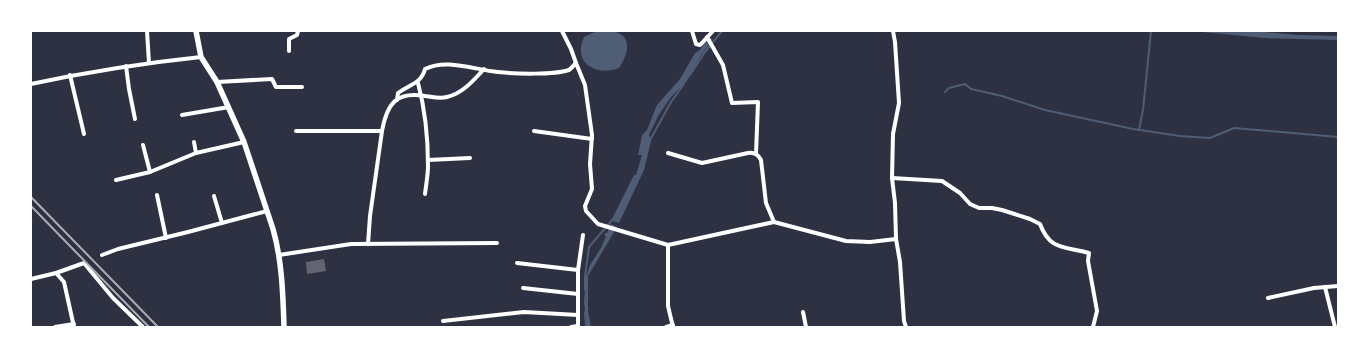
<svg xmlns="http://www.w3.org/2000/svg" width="1369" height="358" viewBox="0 0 1369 358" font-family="'Noto Serif',serif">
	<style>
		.water { fill: #4f5d75 }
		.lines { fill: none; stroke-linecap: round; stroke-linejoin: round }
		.stream { stroke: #4f5d75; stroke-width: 2 }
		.building { fill: #626471 }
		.minor { stroke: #fff; stroke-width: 4 }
		.secondary { stroke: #fff; stroke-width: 5.5 }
		.rail { stroke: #abadb3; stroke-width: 2 }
	</style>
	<rect width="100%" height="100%" fill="#2d3142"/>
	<!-- water -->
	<g class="water">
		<path d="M 606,31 C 632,31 631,50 619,68 C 596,77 572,63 584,37 L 595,32 Z"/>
		<polygon points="1192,31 1254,31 1298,35 1338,36 1338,40 1265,38"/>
		<polygon points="707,37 713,39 700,57 687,81 671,97 658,116 649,135 651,141 644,170 619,223 612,221 612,219 634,175 636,175 642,155 638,155 642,135 647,130 657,105 680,79 695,53 700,50"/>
		<polygon points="611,224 617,227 588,276 588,311 591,327 587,327 584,302 586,277 590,265 601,248 606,236 604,236 605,233 607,233"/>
	</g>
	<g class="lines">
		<!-- stream -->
		<g class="stream">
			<polyline points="690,75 705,52 722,31"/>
			<polyline points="945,92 949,88 965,84 971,89 1002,96 1045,110 1133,129 1180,136 1210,138 1234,128 1338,137"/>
			<polyline points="1139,130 1143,110 1151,31"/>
			<polyline points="649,142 671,102 684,84"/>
			<polyline points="585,290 585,277 589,247 613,219"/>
			<polyline points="585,312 586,327"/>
		</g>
	</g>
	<!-- building -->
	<polygon class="building" points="324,259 326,271 307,274 306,262"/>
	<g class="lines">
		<!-- minor -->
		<g class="minor">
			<polyline points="147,31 149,63"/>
			<polyline points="562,31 571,49 576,63 585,85 592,135 590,164 592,189 585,206 586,211 598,224 668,245 774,222 846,241 870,242 896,239"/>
			<polyline points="692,31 696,44 700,45 713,31"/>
			<polyline points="893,31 895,42 899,103 893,134 892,178 895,203 896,239 900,262 904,321 906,327"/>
			<polyline points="707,37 723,65 732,103 758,102 756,154"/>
			<polyline points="289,51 289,39 297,35 298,31"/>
			<polyline points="126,66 129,89 135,119"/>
			<polyline points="70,75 84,134"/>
			<polyline points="217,82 272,79 276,87 302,87"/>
			<path d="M 418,83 C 425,109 428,138 428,166 C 428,175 426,185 425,194"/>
			<path d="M 31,84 C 87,72 144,63 201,57"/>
			<path d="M 397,100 L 398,93 C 410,84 421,84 425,69 C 447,58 474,70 498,72 C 515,74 554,75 569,70 C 572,68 573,66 576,63"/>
			<polyline points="182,115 229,107"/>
			<polyline points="296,131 382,131 370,216 368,244"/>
			<path d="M 382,131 C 387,104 396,91 425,96 C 433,97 440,99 447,97 C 462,94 474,80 484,69"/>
			<polyline points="534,131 592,139"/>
			<polyline points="194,142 196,153"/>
			<polyline points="143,145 150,172"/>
			<path d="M 668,153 L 702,163 L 748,153 C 754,152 758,154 761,160 L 766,203 L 774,222"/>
			<polyline points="428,160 470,158"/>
			<path d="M 892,178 L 942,181 L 960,193 L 970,204 L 979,208 L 992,208 L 1002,210 L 1030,219 L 1040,224 C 1050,251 1065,246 1089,253 L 1088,261 L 1097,311 L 1093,327"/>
			<polyline points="116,180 150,172 196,153 244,142"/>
			<polyline points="157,195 166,238"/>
			<polyline points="214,196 222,223"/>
			<polyline points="668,245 668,306 673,327"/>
			<polyline points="102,255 118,249 188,232 267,211"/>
			<polyline points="279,255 351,244 497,243"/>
			<polyline points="517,263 578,270"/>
			<polyline points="56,273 64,282 74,327"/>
			<polyline points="31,279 56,273 84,263 113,298 143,327"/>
			<polyline points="1325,287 1335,327"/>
			<polyline points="523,288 578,294"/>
			<polyline points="1268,298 1314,288 1338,286"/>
			<polyline points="803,312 806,327"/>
			<polyline points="443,321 524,312 578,315"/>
			<polyline points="55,327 74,324"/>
			<polyline points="571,327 578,326"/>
			<polyline points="578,327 578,270 583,235"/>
			<polyline points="666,327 673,325"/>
		</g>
		<!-- secondary -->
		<path class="secondary" d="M 196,31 L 201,57 L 217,82 L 244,142 L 273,229 C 282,260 283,295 284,327"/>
		<!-- rail -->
		<g class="rail">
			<polyline points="31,197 158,327"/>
			<polyline points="31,206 149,327"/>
		</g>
	</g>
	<!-- border -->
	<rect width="1369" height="358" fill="none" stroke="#ffffff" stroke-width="64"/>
</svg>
